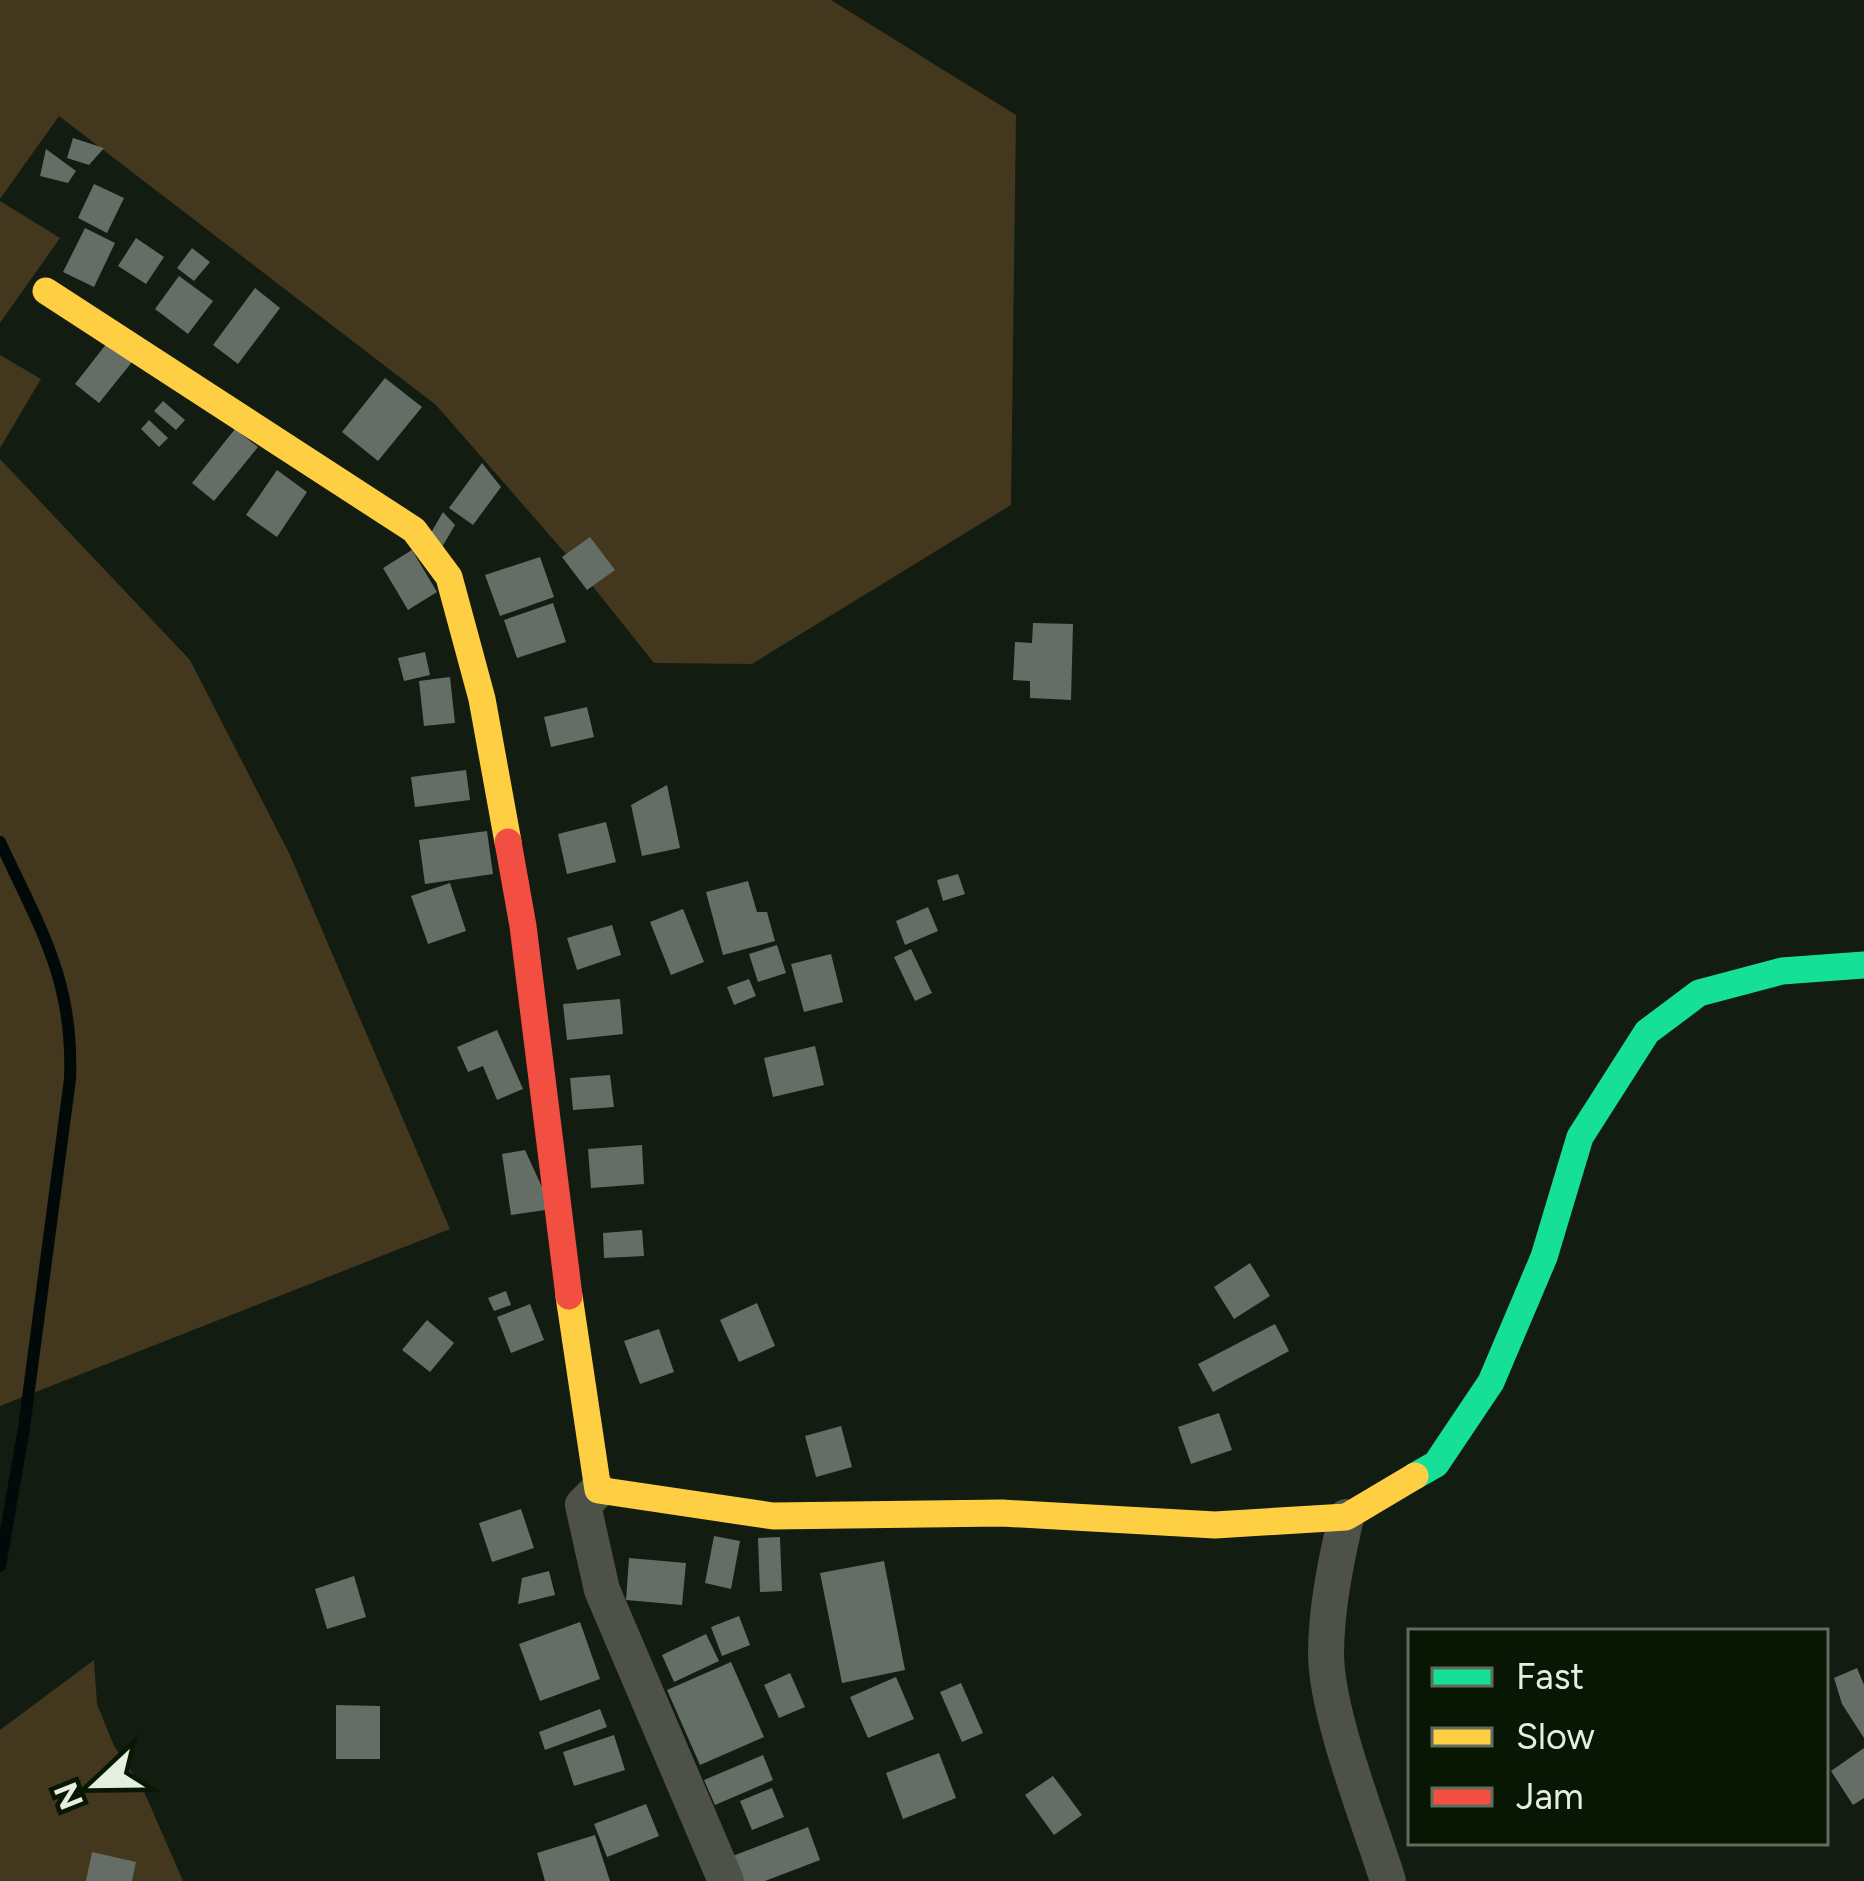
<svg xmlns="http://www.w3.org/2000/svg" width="1864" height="1881" viewBox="0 0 1864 1881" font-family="Figtree,sans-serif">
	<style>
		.green { fill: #43371e }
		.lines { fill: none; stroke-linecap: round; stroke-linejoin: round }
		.stream { stroke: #020909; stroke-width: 12 }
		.building { fill: #646e66 }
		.street { stroke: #4e5147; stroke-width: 36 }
		.fast { stroke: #16e098; stroke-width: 27 }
		.slow { stroke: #ffcf43; stroke-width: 27 }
		.jam { stroke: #f24e42; stroke-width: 27 }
	</style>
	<rect width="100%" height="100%" fill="#131c10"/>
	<!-- green -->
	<g class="green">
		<polygon points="0,0 831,0 1016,115 1011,505 752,664 654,663 579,569 436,405 59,116 0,199"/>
		<polygon points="0,201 60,238 0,323"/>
		<polygon points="0,355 41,379 0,448"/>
		<polygon points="0,459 190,660 290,855 450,1229 0,1406"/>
		<polygon points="94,1660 97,1704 114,1746 142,1787 183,1881 0,1881 0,1730"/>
	</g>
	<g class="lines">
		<!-- stream -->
		<path class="stream" d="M 0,842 C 40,928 74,981 70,1079 L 24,1428 L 0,1566"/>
	</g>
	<!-- building -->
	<g class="building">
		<polygon points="73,138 104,148 89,165 67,158"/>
		<polygon points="46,149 76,171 68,183 40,176"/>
		<polygon points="94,184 124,198 107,233 78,218"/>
		<polygon points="85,228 115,243 94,287 63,272"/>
		<polygon points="136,238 164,257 146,284 118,266"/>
		<polygon points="192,248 210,262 194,281 177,268"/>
		<polygon points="179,276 213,301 188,334 155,309"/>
		<polygon points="255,288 280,308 238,364 213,345"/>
		<polygon points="107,343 132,362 99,403 75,384"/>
		<polygon points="385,378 422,407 378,461 342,432"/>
		<polygon points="163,401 185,420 176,430 154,411"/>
		<polygon points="149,420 168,438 159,447 141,429"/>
		<polygon points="235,429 258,447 214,501 192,483"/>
		<polygon points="482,463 501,487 473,525 449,508"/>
		<polygon points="277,470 307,492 277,537 246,515"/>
		<polygon points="443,512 455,525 442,547 428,538"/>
		<polygon points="590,537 615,570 587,590 562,557"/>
		<polygon points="412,550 437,592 408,610 383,568"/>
		<polygon points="540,557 554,597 500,616 485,575"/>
		<polygon points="553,603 566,642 517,658 504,620"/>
		<polygon points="1033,623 1073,624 1071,700 1030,698 1030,681 1013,680 1015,642 1032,643"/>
		<polygon points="425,652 430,675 404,681 398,658"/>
		<polygon points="450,677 455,723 424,726 419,681"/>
		<polygon points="587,707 594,737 551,747 544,717"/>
		<polygon points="466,770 470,800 415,807 411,777"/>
		<polygon points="667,785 680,848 642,856 631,805"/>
		<polygon points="606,822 616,862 567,874 558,834"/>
		<polygon points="487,831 493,874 425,884 419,840"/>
		<polygon points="958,874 965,894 943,901 937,880"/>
		<polygon points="748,881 757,912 767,912 775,941 723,955 706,892"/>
		<polygon points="450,883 466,931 428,944 411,896"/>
		<polygon points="928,907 938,931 905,945 896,921"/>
		<polygon points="683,909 704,962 671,975 650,922"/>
		<polygon points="612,925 621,955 577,970 567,938"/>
		<polygon points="777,945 786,973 758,982 749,954"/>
		<polygon points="911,949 932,993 915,1001 894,957"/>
		<polygon points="831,954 843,1002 804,1012 791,964"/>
		<polygon points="749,979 756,996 734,1005 727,987"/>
		<polygon points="620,999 623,1034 567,1040 563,1004"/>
		<polygon points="497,1030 523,1089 497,1100 483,1066 468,1072 457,1047"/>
		<polygon points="815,1046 824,1085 773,1097 764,1058"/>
		<polygon points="610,1075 614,1107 573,1110 570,1078"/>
		<polygon points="642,1145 644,1184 591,1188 588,1149"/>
		<polygon points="525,1150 552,1209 511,1215 502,1154"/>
		<polygon points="642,1230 644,1256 604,1258 603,1233"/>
		<polygon points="1250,1263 1270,1296 1234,1319 1214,1287"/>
		<polygon points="506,1291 511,1305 494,1311 488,1298"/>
		<polygon points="757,1303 775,1346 739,1362 720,1320"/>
		<polygon points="530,1304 544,1340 511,1353 497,1317"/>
		<polygon points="427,1320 454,1343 430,1372 402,1350"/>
		<polygon points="1275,1324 1289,1351 1213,1392 1198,1364"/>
		<polygon points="659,1329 674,1372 640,1384 624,1341"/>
		<polygon points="1219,1413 1232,1450 1191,1464 1178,1427"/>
		<polygon points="841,1426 852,1467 816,1477 805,1436"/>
		<polygon points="521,1509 534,1548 492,1562 479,1523"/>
		<polygon points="714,1536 740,1541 731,1589 705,1583"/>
		<polygon points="780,1537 782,1591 760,1592 758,1538"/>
		<polygon points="629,1558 686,1563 682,1605 626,1600"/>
		<polygon points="884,1561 905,1670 842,1683 820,1573"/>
		<polygon points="549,1571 555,1595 518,1604 522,1578"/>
		<polygon points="354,1576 366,1617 327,1629 315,1589"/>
		<polygon points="739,1616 750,1645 722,1656 711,1627"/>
		<polygon points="580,1622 600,1679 540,1701 519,1644"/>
		<polygon points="706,1634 719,1661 674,1682 662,1655"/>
		<polygon points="731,1662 764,1737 700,1765 667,1690"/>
		<polygon points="1857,1668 1864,1685 1864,1738 1842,1704 1834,1678"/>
		<polygon points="790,1673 805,1707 779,1718 764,1685"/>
		<polygon points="896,1677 914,1719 868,1738 850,1697"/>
		<polygon points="961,1683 983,1733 962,1742 940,1692"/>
		<polygon points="336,1705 380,1706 380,1759 336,1759"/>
		<polygon points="600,1709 607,1727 545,1750 539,1732"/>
		<polygon points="614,1735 625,1770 574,1786 563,1752"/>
		<polygon points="1864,1748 1864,1798 1853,1805 1831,1771"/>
		<polygon points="939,1753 956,1798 903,1819 886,1773"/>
		<polygon points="763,1755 773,1780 715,1805 704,1780"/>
		<polygon points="1053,1776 1082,1815 1054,1835 1025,1795"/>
		<polygon points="772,1788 784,1817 752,1830 740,1801"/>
		<polygon points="646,1804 659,1836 607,1857 594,1824"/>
		<polygon points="808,1827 820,1860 765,1881 739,1881 730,1857"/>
		<polygon points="595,1835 610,1881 545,1881 537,1853"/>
		<polygon points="92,1852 136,1862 132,1881 86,1881"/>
	</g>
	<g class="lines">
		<!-- street -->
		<g class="street">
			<polyline points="598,1490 583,1505 602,1590 726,1881"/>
			<path d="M 1346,1517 C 1336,1562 1326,1608 1326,1655 C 1327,1716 1369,1820 1388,1881"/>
		</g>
		<!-- fast -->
		<polyline class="fast" points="1415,1476 1436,1464 1491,1382 1544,1257 1580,1137 1647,1032 1699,993 1782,971 1864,965"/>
		<!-- slow -->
		<g class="slow">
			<polyline points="46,291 414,530 449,577 482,699 508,842"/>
			<polyline points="569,1296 598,1490 773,1516 1002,1513 1215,1525 1346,1517 1415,1476"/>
		</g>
		<!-- jam -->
		<polyline class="jam" points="508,842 523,926 569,1296"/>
	</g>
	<!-- legend -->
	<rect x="1408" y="1629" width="420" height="216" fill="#081604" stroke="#606d5c" stroke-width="3"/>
	<rect x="1432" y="1668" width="60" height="18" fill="#16e098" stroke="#606d5c" stroke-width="3"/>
	<text x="1516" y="1689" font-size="36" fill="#e4efe1">Fast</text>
	<rect x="1432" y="1728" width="60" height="18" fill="#ffcf43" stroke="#606d5c" stroke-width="3"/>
	<text x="1516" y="1749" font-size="36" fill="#e4efe1">Slow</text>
	<rect x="1432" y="1788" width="60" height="18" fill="#f24e42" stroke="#606d5c" stroke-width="3"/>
	<text x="1516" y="1809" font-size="36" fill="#e4efe1">Jam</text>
	<!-- north arrow -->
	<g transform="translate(96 1785) rotate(248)" stroke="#081604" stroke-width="9" paint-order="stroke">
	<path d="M0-9L21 45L0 30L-21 45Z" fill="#e4efe1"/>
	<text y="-18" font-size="33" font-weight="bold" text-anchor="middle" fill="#e4efe1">N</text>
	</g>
</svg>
